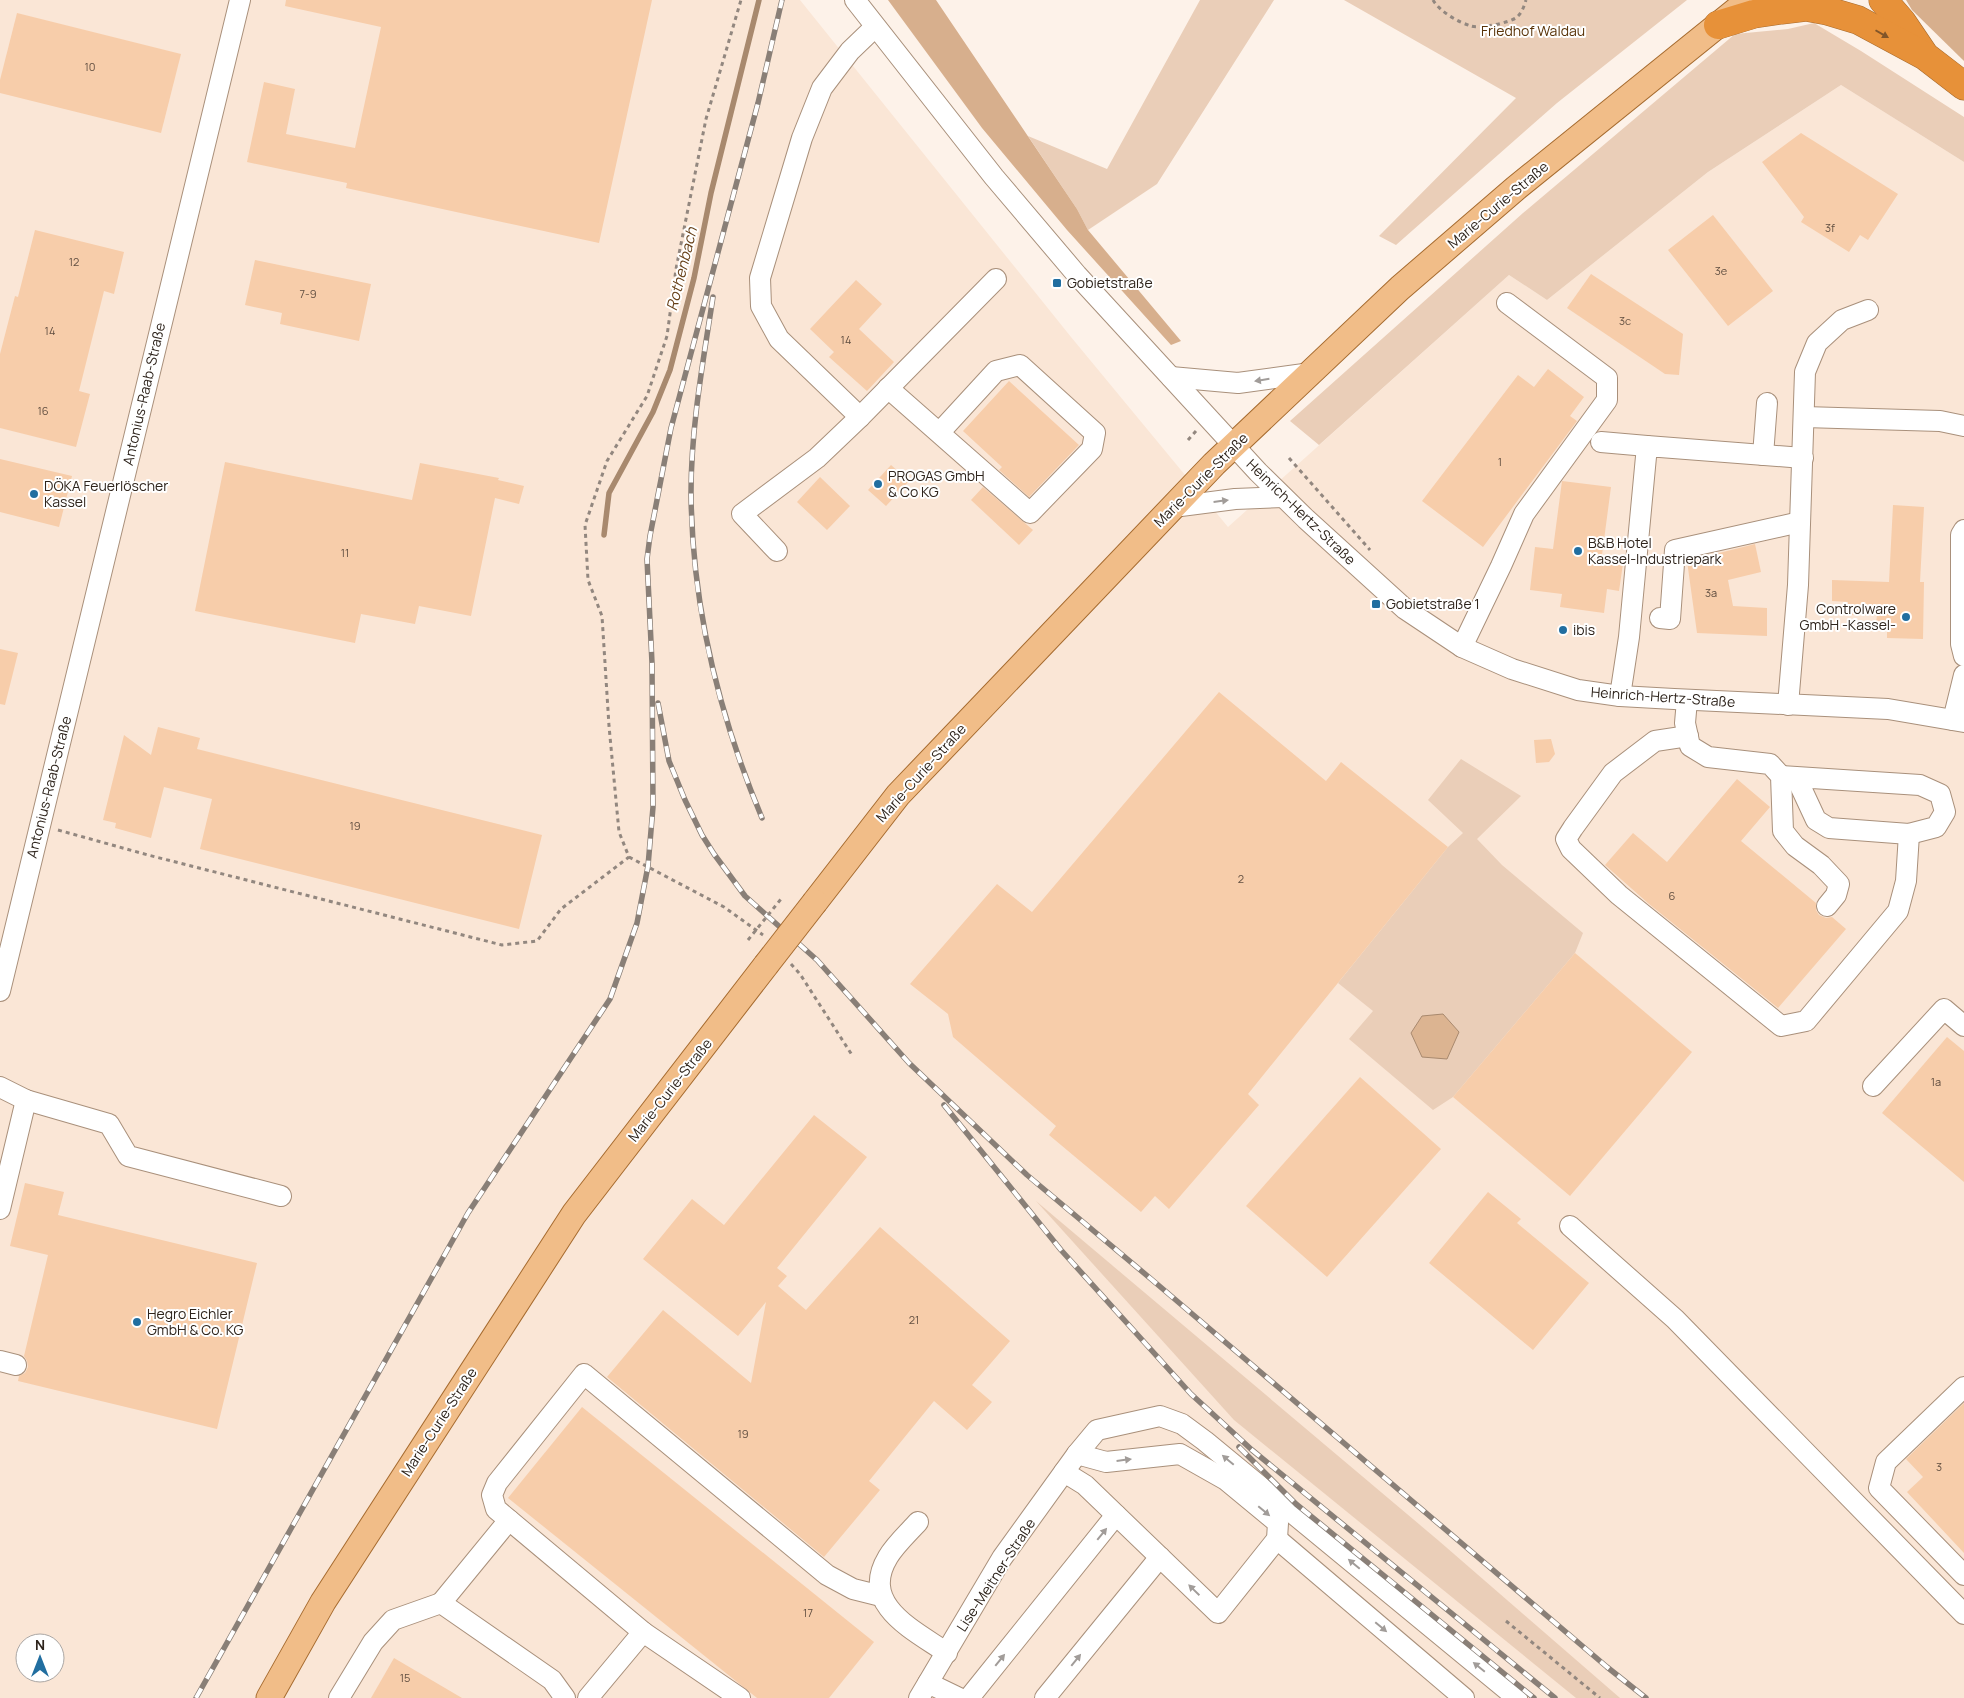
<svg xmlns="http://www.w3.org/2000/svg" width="1964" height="1698" viewBox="0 0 1964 1698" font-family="Manrope,sans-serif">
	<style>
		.built { fill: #fae6d6; fill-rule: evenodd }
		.green { fill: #eaceb8 }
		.forest { fill: #d7af8d }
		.water { fill: #dcb491; stroke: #a8896e }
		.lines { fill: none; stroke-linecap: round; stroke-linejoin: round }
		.stream { stroke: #a8896e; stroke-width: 5.5 }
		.building { fill: #f7cdaa }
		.minor-casing { stroke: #a9907b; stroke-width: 22 }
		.major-casing { stroke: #a66b2f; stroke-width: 27 }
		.highway-casing { stroke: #a66b2f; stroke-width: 29 }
		.path { stroke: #92877f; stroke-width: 3; stroke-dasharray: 4 4; stroke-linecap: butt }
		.minor { stroke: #fff; stroke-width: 20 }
		.major { stroke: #f1bd88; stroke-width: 25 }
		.highway { stroke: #e79139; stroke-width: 28 }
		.rail-casing { stroke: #897f77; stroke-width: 5.5 }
		.rail { stroke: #fff; stroke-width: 4; stroke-dasharray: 11; stroke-linecap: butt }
		.major-bridge-casing { stroke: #a66b2f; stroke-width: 27; stroke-linecap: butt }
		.path-bridge { stroke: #92877f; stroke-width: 3; stroke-dasharray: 4 4; stroke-linecap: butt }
		.major-bridge { stroke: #f1bd88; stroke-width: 25 }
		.oneway { fill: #815529 }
		.oneway2 { fill: #a19c99 }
		.poi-dot { fill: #216ea0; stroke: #fff; stroke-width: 2 }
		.labels { text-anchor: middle; stroke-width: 4; stroke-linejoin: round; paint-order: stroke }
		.number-label { font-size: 11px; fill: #604e40 }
		.park-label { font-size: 14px; fill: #593308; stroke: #fff }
		.street-label { font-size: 14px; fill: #2e241c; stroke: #fff }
		.poi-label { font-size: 14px; fill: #2e241c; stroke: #fff; text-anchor: start }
		.water-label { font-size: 15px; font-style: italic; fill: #674018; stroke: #fff }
	</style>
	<rect width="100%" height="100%" fill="#fdf2e9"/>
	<!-- built -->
	<path class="built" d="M 0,0 L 800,0 L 1071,337 L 1228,527 L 1509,275 L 1547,300 L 1708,172 L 1841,85 L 1964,162 L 1964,1698 L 0,1698 ZM 25,1643 L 55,1643 L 55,1673 L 25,1673 Z"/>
	<!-- green -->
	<g class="green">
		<polygon points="1200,0 1274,0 1157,184 1088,230 1077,209 1028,136 1107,169"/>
		<polygon points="1344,0 1687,0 1557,103 1396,245 1379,236 1516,98"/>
		<polygon points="1814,23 1861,51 1964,117 1964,162 1841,85 1708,172 1547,300 1509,275 1319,445 1290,421 1523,213 1735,34 1788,29"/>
		<polygon points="1461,759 1521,796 1477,839 1502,865 1583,933 1575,953 1453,1097 1433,1110 1349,1039 1373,1011 1338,983 1448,847 1463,833 1428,800"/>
		<polygon points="1036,1201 1439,1541 1620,1698 1576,1698 1234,1420"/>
	</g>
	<!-- forest -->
	<g class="forest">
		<polygon points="888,0 936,0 1077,209 1088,230 1181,341 1171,345 1067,230 982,128"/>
		<polygon points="1906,0 1964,0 1964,61 1912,10"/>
	</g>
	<!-- water -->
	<polygon class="water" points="1443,1014 1459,1032 1447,1059 1422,1057 1411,1033 1422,1016"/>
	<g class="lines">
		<!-- stream -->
		<polyline class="stream" points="604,535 609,493 653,412 670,370 694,278 711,193 759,0"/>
	</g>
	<!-- building -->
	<g class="building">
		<polygon points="286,0 652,0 599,243 346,188 347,183 247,162 264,82 295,89 286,134 355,148 381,27 285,6"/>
		<polygon points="17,13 181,54 161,133 0,93 0,80"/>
		<polygon points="1801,133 1898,194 1868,240 1860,235 1849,252 1801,222 1804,217 1762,162"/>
		<polygon points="1713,215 1773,291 1728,326 1668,250"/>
		<polygon points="35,230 124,252 114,294 104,291 79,391 90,394 76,447 0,428 0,354 15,296 18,297"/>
		<polygon points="255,260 371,284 359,341 280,324 282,313 245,305"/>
		<polygon points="1591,274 1683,334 1679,375 1665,374 1567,308"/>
		<polygon points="856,280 882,304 859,329 894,362 867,391 829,357 834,352 810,329"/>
		<polygon points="1548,369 1584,397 1570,416 1577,421 1483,547 1422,501 1518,375 1534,387"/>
		<polygon points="1009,381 1079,445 1029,497 999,470 1002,467 963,431"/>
		<polygon points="0,459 72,476 59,527 0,512"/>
		<polygon points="225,462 412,500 420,463 499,478 498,480 524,486 519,504 495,498 471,616 419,606 415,624 361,614 355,643 195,611"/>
		<polygon points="891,465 909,481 886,506 868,490"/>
		<polygon points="820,477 850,506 827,530 797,502"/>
		<polygon points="1562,481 1611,487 1602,555 1624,557 1619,591 1607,589 1604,613 1560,607 1562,594 1530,590 1535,547 1553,549"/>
		<polygon points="983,487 1033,530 1019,545 971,500"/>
		<polygon points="1893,505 1924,507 1920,582 1924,582 1923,639 1887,638 1887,626 1876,623 1877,615 1848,615 1848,602 1832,601 1832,580 1889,582"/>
		<polygon points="1755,544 1761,572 1728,580 1733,606 1767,608 1767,636 1697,633 1687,561"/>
		<polygon points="0,649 18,653 5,705 0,704"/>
		<polygon points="1219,692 1326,781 1341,762 1448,847 1248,1094 1259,1105 1169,1209 1155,1196 1141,1212 1049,1135 1056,1126 953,1037 948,1014 910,984 997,884 1032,912"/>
		<polygon points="158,727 200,738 197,749 542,835 519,929 200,849 212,799 164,787 151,838 115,828 116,823 103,820 124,735 151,755"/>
		<polygon points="1551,739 1555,754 1549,762 1536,763 1534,740"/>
		<polygon points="1737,779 1770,807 1741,841 1816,903 1816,910 1819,915 1826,918 1832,917 1846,929 1778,1008 1649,904 1605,865 1633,833 1667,862"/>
		<polygon points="1575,953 1692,1052 1570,1196 1453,1097"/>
		<polygon points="1947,1037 1964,1051 1964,1182 1882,1113"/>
		<polygon points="1360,1077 1441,1149 1327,1277 1246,1206"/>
		<polygon points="814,1115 867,1157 777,1268 787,1276 778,1286 806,1310 880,1227 1010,1341 972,1385 992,1402 967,1430 934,1401 869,1481 880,1490 824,1557 607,1377 663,1310 751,1383 766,1302 738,1336 643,1259 692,1199 724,1225"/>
		<polygon points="25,1183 64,1192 58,1215 257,1263 217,1429 18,1381 19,1376 25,1373 28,1367 27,1361 24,1356 48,1255 10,1246"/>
		<polygon points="1488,1192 1521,1219 1517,1223 1589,1283 1533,1350 1429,1263"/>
		<polygon points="1964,1403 1964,1553 1907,1492 1923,1477 1906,1459"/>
		<polygon points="582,1407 874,1642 829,1698 757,1698 508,1498"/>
		<polygon points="394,1658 462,1698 371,1698"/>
	</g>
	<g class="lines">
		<defs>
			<g id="minor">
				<polyline points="855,0 994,177 1077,275 1258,472 1306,519 1405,609 1462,647 1512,669 1578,690 1620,696 1674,699 1888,709 1964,722"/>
				<polyline points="1171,377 1238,383 1311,373"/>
				<polyline points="888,388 1030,513 1092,449 1095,433 1020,365 996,371 939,433"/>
				<polyline points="860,417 779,339 761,306 760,278 802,138 822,88 850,51 875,27"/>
				<polyline points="1804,417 1940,421 1964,426"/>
				<polyline points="1601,442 1647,446"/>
				<polyline points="1763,455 1767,403"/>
				<polyline points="1173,507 1235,499 1283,497"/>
				<polyline points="1964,530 1961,535 1961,644 1964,656"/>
				<polyline points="777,551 742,514 817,458 860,417 996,279"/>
				<polyline points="1660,618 1670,619 1675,550 1800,522"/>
				<polyline points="1462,647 1501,566 1524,514 1607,400 1607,378 1507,303"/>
				<polyline points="1620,696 1629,637 1647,446 1803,458"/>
				<polyline points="1687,700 1685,723 1690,746 1708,757 1770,764 1781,776 1783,831 1795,846 1821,865 1839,884 1836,895 1827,906"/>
				<polyline points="1788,705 1798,585 1805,372 1817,343 1842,320 1868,310"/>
				<polyline points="1953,720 1964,675"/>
				<polyline points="1688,736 1655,741 1613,773 1573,828 1566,839 1571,849 1619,895 1781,1026 1806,1021 1898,911 1906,881 1909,834"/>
				<polyline points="1781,776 1920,785 1940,794 1945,812 1936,827 1909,834 1829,828 1816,820 1796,777"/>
				<polyline points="0,991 240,0"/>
				<polyline points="1873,1086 1944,1009 1964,1026"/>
				<polyline points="0,1087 26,1100 109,1124 128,1156 281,1196"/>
				<polyline points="0,1209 26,1100"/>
				<polyline points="1570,1226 1675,1319 1964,1614"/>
				<polyline points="0,1361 16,1365"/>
				<polyline points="1964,1387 1886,1462 1879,1488 1964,1575"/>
				<polyline points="1064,1472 1085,1485 1218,1613 1277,1539 1278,1523 1226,1480 1180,1454 1106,1462 1077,1454"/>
				<polyline points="509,1520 441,1603 552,1680 565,1698"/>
				<path d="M 918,1522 C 908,1533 895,1545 888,1557 C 859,1605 914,1630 947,1653"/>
				<polyline points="1277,1539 1464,1698"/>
				<polyline points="643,1632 496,1509 492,1495 497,1483 584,1374 827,1575 853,1589 881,1596"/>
				<polyline points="928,1683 959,1698"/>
				<polyline points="339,1698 373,1642 393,1620 441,1603"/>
				<polyline points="588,1698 643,1632 740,1698"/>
				<polyline points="919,1698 1002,1558 1077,1454 1097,1430 1160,1416 1182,1424 1205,1441 1517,1698"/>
				<polyline points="969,1698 1116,1515"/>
				<polyline points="1045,1698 1160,1557"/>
			</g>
			<g id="major">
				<polyline points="815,902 898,795 1214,464 1400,288 1516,188 1749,0"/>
				<polyline points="269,1698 323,1602 574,1214 766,965"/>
			</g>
			<g id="highway">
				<polyline points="1883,0 1902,22 1923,53"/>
				<polyline points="1718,25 1754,14 1781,10 1806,7 1828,11 1858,20 1925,56 1964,86"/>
			</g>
		</defs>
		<!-- minor casing -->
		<use href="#minor" class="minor-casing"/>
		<!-- major casing -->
		<use href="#major" class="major-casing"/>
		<!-- highway casing -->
		<use href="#highway" class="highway-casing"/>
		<!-- path -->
		<g class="path">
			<path d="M 1433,0 C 1440,12 1458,22 1471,26 C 1479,29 1510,23 1517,17 C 1522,13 1524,6 1526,0"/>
			<polyline points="1188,440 1196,431"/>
			<polyline points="1289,458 1370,550"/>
			<polyline points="58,830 148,855 502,945 537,941 561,909 629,857 619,832 609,726 602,616 588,580 585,525 607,461 647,396 667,336 676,269 706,119 741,0"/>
			<polyline points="629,857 724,907 763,935"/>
			<polyline points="791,964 800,974 852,1055"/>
			<polyline points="1506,1621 1600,1698"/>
		</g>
		<!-- minor -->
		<use href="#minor" class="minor"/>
		<!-- major -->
		<use href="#major" class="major"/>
		<!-- highway -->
		<use href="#highway" class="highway"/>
		<defs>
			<g id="rail">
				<path d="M 713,297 C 703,362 691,427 691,493 C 692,607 718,713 762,818"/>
				<polyline points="658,703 669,761 685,800 702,835 714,854 745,896 817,960 909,1063 1027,1175 1157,1284 1607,1667 1646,1698"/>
				<polyline points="944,1105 1061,1250 1191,1394 1252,1450 1555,1698"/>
				<polyline points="1239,1447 1296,1504 1534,1698"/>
				<polyline points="196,1698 468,1213 610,999 637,923 648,866 653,807 652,663 647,559 650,536 671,428 758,103 782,0"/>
			</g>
		</defs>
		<!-- rail casing -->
		<use href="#rail" class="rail-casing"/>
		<!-- rail -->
		<use href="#rail" class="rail"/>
		<defs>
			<polyline id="major-bridge" points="766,965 815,902"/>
		</defs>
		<!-- major-bridge casing -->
		<use href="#major-bridge" class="major-bridge-casing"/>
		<!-- path-bridge -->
		<polyline class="path-bridge" points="748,940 781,899"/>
		<!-- major-bridge -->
		<use href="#major-bridge" class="major-bridge"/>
	</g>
	<!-- one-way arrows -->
	<defs><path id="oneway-solid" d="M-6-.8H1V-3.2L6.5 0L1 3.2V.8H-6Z" transform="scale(1.25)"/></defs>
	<use class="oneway" href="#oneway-solid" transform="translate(1882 34) rotate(30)"/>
	<g class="oneway2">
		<use href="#oneway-solid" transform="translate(1262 380) rotate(171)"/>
		<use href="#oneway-solid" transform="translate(1221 501) rotate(-7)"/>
		<use href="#oneway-solid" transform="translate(1124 1460) rotate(-7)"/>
		<use href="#oneway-solid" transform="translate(1228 1460) rotate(-140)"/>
		<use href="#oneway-solid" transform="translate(1264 1511) rotate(40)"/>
		<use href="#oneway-solid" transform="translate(1102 1534) rotate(-51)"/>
		<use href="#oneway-solid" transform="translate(1354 1564) rotate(-140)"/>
		<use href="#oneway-solid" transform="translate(1194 1590) rotate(-136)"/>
		<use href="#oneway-solid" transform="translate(1381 1627) rotate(40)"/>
		<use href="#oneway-solid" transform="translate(1000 1660) rotate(-51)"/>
		<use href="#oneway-solid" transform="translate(1076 1660) rotate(-51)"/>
		<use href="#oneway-solid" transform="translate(1479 1667) rotate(-141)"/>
	</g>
	<!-- markers -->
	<g class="poi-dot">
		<rect x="1052" y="278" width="10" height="10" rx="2.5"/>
		<circle cx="878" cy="484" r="5"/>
		<circle cx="34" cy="494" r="5"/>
		<circle cx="1578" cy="551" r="5"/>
		<rect x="1371" y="599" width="10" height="10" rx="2.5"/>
		<circle cx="1906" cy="617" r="5"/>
		<circle cx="1563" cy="630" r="5"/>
		<circle cx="137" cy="1322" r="5"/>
	</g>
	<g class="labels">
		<!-- number labels -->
		<g class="number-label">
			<text x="90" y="71">10</text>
			<text x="1830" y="232">3f</text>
			<text x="74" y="266">12</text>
			<text x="1721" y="275">3e</text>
			<text x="308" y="298">7-9</text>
			<text x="1625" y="325">3c</text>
			<text x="50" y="335">14</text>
			<text x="846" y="344">14</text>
			<text x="43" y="415">16</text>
			<text x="1500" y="466">1</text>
			<text x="345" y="557">11</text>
			<text x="1711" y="597">3a</text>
			<text x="355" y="830">19</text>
			<text x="1241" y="883">2</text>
			<text x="1672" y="900">6</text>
			<text x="1936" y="1086">1a</text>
			<text x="914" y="1324">21</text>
			<text x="743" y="1438">19</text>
			<text x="1939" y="1471">3</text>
			<text x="808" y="1617">17</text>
			<text x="405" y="1682">15</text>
		</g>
		<!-- park labels -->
		<g class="park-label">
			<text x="1533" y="36">Friedhof Waldau</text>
		</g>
		<!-- street labels -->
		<g class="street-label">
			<text transform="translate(1498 205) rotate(-40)" y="5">Marie-Curie-Straße</text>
			<text transform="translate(144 394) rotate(-77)" y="5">Antonius-Raab-Straße</text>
			<text transform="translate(1201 480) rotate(-45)" y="5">Marie-Curie-Straße</text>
			<text transform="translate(1301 512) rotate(44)" y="5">Heinrich-Hertz-Straße</text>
			<text transform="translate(1663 697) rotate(4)" y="5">Heinrich-Hertz-Straße</text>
			<text transform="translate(921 773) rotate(-48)" y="5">Marie-Curie-Straße</text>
			<text transform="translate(49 787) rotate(-76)" y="5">Antonius-Raab-Straße</text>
			<text transform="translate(670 1090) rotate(-52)" y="5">Marie-Curie-Straße</text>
			<text transform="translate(439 1422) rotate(-57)" y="5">Marie-Curie-Straße</text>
			<text transform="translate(996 1575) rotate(-57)" y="5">Lise-Meitner-Straße</text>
		</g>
		<!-- poi labels -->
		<g class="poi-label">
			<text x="1067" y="288">Gobietstraße</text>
			<text x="888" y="481">PROGAS GmbH<tspan x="888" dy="16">&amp; Co KG</tspan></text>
			<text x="44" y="491">DÖKA Feuerlöscher<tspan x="44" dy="16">Kassel</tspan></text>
			<text x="1588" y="548">B&amp;B Hotel<tspan x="1588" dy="16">Kassel-Industriepark</tspan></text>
			<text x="1386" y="609">Gobietstraße 1</text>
			<text x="1896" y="614" text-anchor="end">Controlware<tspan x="1896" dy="16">GmbH -Kassel-</tspan></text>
			<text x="1573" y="635">ibis</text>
			<text x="147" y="1319">Hegro Eichler<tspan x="147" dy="16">GmbH &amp; Co. KG</tspan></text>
		</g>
		<!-- water labels -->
		<g class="water-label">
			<text transform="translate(682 269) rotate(-76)" y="5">Rothenbach</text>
		</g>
	</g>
	<!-- north arrow -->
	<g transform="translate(40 1658)"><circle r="24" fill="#ffffff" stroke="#aba7a4"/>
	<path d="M0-4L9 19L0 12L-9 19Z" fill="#216ea0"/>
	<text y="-8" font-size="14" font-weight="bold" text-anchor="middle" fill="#2e241c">N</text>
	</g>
</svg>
